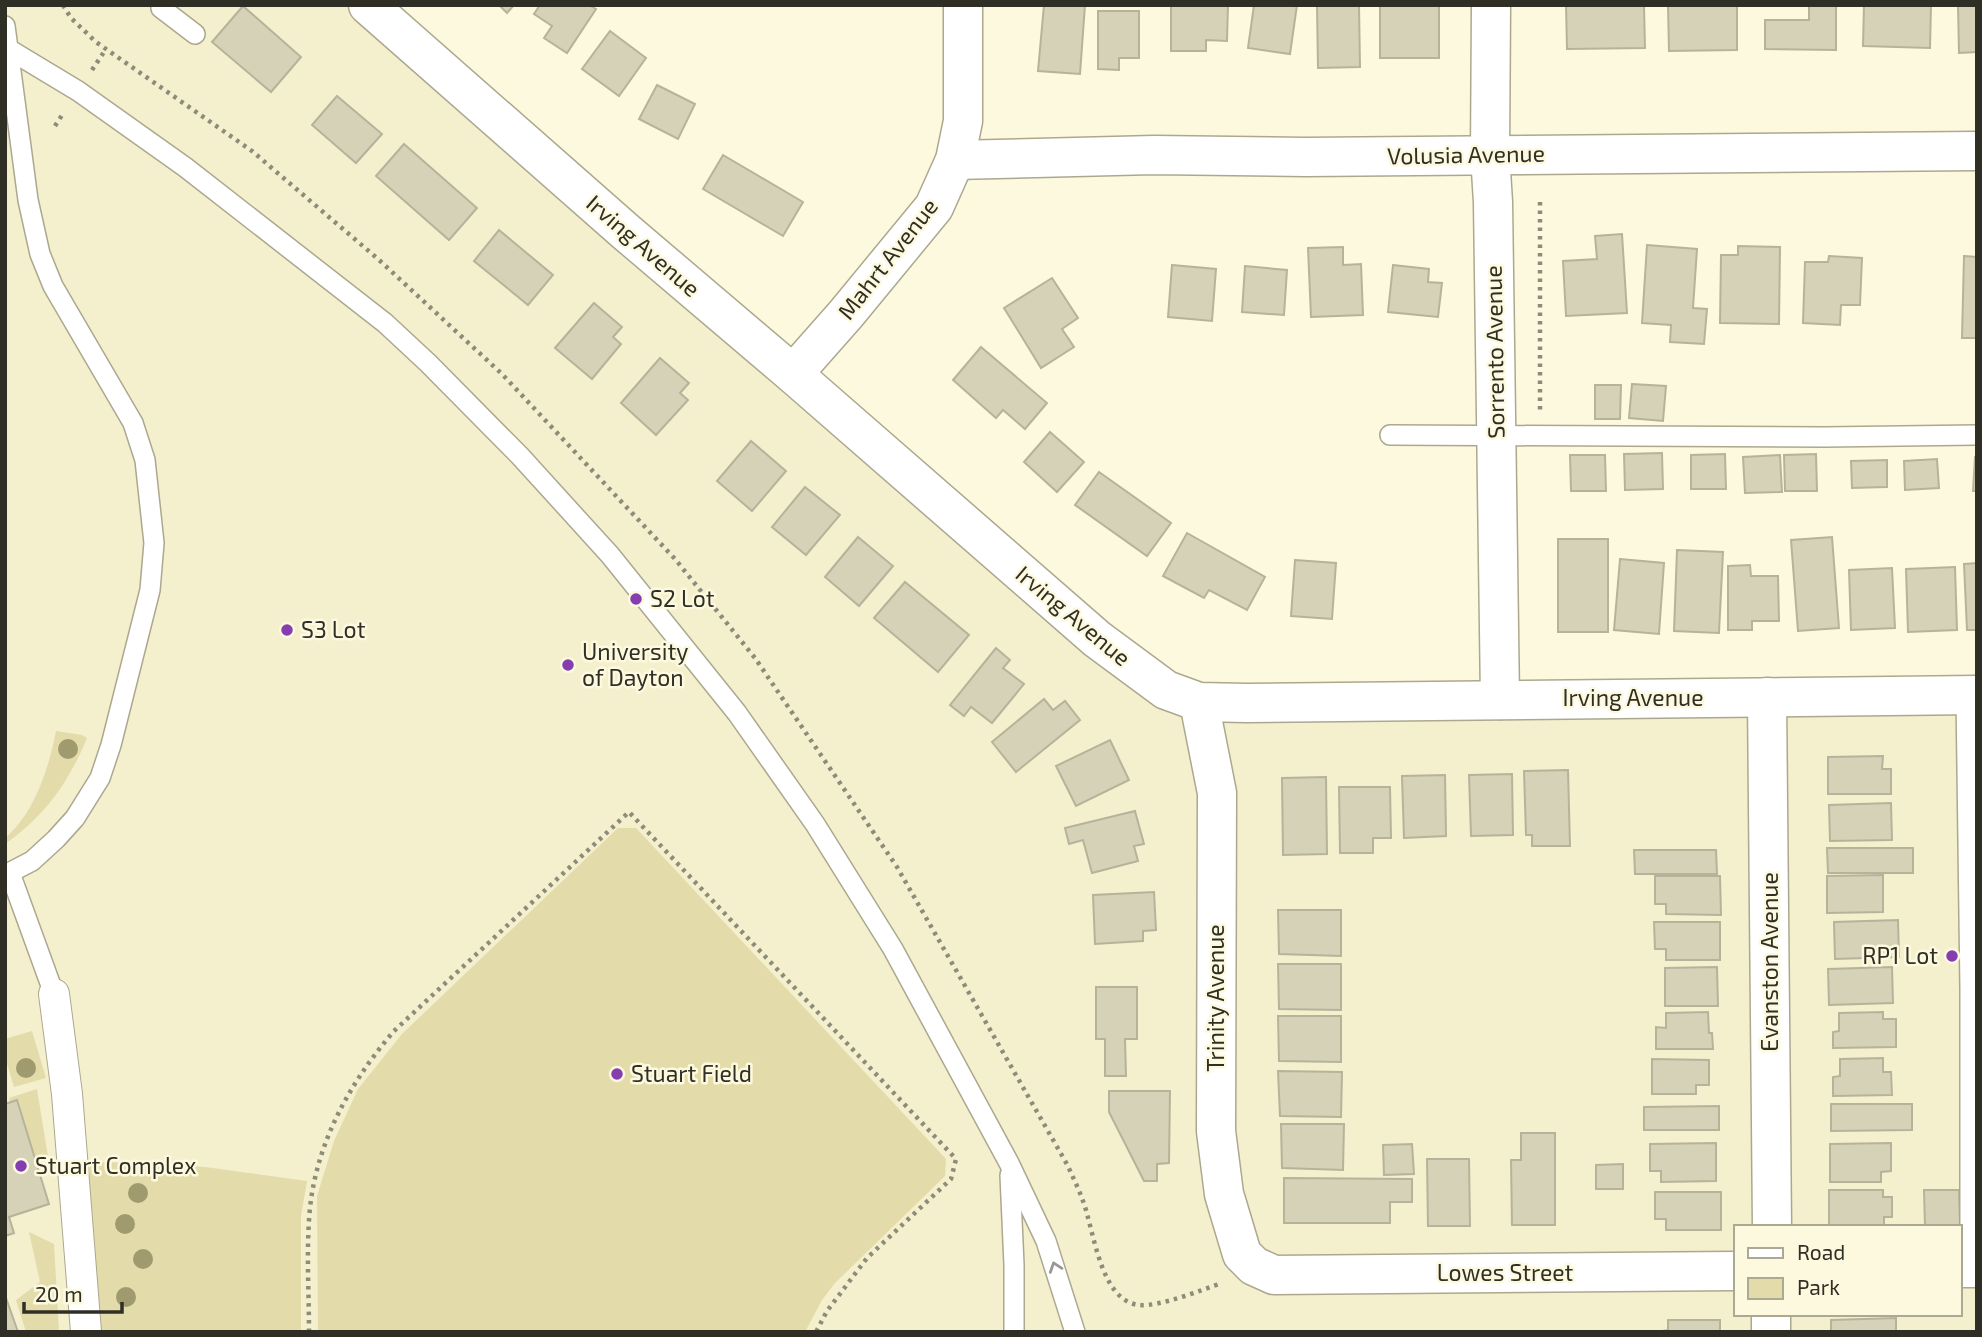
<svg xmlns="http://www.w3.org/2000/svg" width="1982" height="1337" viewBox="0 0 1982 1337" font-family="'Exo 2',sans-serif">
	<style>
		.built { fill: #f4efcc; fill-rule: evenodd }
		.green { fill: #e3dbaa }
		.building { fill: #d5d2b8; stroke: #b7b39a; stroke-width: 2 }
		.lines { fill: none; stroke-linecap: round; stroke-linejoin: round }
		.service-casing { stroke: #aca88f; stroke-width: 22 }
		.pedestrian-casing { stroke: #aca88f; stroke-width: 32 }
		.minor-casing { stroke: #aca88f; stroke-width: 41 }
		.tertiary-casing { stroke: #aca88f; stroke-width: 41 }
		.path { stroke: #8d8b79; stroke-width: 4.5; stroke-dasharray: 3.5 5; stroke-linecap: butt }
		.service { stroke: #fff; stroke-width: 19 }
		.pedestrian { stroke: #fff; stroke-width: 30 }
		.minor { stroke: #fff; stroke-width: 38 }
		.tertiary { stroke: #fff; stroke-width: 38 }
		.tree { fill: #a09a6f }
		.oneway { stroke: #989792 }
		.poi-dot { fill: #853db0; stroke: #fdf9de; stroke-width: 2.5 }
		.labels { text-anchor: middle; stroke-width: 5; stroke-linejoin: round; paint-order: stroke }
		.street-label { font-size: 23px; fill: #302f25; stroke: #fdf9de }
		.poi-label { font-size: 23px; fill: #302f25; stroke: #fdf9de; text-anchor: start }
	</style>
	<rect width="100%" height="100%" fill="#fdf9de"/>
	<!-- built -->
	<path class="built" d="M 5,5 L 368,5 L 1166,690 L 1977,695 L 1977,1332 L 5,1332 ZM 1735,1227 L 1959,1227 L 1959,1314 L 1735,1314 Z"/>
	<!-- green -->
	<g class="green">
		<path d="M 56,731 L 82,735 L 87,738 C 69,782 44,817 5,844 L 5,838 C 35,813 49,767 56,731 Z"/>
		<polygon points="618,828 636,828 946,1159 945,1176 835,1283 822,1300 805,1332 318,1332 317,1196 334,1141 358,1089 402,1034"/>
		<polygon points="32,1031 46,1078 14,1087 5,1057 5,1039"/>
		<polygon points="37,1089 48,1157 36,1160 17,1101 10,1102 9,1098"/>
		<polygon points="106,1162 205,1167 307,1181 301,1216 301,1332 100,1332 86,1164"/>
		<polygon points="29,1232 54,1244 59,1332 26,1332 16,1300 40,1282"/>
	</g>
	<!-- building -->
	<g class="building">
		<polygon points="499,5 514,5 507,13"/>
		<polygon points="540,5 589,5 596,9 567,53 544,38 552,26 534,14"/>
		<polygon points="1044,5 1085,5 1080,74 1038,71"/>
		<polygon points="1171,5 1228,5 1227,41 1206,40 1206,51 1171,51"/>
		<polygon points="1254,5 1297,5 1290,54 1248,48"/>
		<polygon points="1317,5 1359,5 1360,67 1318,68"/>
		<rect x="1380" y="5" width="59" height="53"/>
		<polygon points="1566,5 1644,5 1645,48 1567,49"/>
		<polygon points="1668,5 1737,5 1737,50 1669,51"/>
		<polygon points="1809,5 1836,5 1836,50 1765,49 1765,20 1809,20"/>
		<polygon points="1864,5 1931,5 1930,48 1863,46"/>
		<polygon points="1958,5 1977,5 1977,52 1959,53"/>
		<polygon points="243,6 301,57 271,92 212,42"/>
		<polygon points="1098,11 1139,11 1139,58 1119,58 1119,70 1098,69"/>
		<polygon points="610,31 646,58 619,96 582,69"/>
		<polygon points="657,85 695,104 678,139 639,119"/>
		<polygon points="337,96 382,134 356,163 312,125"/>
		<polygon points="404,144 477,208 449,240 376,176"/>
		<polygon points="723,155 803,202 783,236 703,189"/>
		<polygon points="499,230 553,275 528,305 474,261"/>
		<polygon points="1622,234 1627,313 1566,316 1563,261 1597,259 1595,236"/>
		<polygon points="1647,245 1697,249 1693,308 1707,309 1704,344 1670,342 1671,325 1642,323"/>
		<polygon points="1738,246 1780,247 1779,324 1720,323 1721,255 1738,255"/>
		<polygon points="1343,247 1343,265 1361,264 1363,315 1311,317 1308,248"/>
		<polygon points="1829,256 1862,258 1860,305 1841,305 1840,325 1803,323 1805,262 1828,262"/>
		<polygon points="1964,256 1977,257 1977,338 1962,338"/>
		<polygon points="1172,265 1216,269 1212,321 1168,317"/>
		<polygon points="1393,265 1429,269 1428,282 1442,283 1438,317 1388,312"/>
		<polygon points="1245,266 1287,270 1284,315 1242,312"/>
		<polygon points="1052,278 1078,318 1062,329 1074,347 1041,368 1004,308"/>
		<polygon points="594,303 622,327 613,337 621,344 592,379 555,348"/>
		<polygon points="981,347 1047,403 1025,429 1003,410 996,418 953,380"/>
		<polygon points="660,358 689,383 680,393 688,400 656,435 621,403"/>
		<polygon points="1632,384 1666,386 1663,421 1629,418"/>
		<polygon points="1595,385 1621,385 1620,419 1595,419"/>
		<polygon points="1050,432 1084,462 1057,492 1024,462"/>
		<polygon points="751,441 786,471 752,511 717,481"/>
		<polygon points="1662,453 1663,489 1625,490 1624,454"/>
		<polygon points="1725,454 1726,489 1691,489 1691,455"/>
		<polygon points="1816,454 1817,491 1785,491 1784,455"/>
		<polygon points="1570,455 1605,455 1606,491 1571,491"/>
		<polygon points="1780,455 1782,492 1745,493 1743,457"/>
		<polygon points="1975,457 1977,457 1977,491 1973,491"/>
		<polygon points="1937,459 1939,488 1905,490 1904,461"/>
		<polygon points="1887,460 1887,487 1852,488 1851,461"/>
		<polygon points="1099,472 1171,523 1147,556 1075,505"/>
		<polygon points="805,487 840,515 806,555 772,527"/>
		<polygon points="1187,533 1265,577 1247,610 1209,590 1204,598 1163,576"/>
		<polygon points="858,537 893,566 859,606 825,577"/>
		<polygon points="1832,537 1839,628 1798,631 1791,540"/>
		<rect x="1558" y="539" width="50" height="93"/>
		<polygon points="1677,550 1723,552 1719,633 1674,631"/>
		<polygon points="1620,559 1664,563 1659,634 1614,630"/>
		<polygon points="1295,560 1336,563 1332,619 1291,616"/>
		<polygon points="1977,563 1977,630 1967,630 1964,564"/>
		<polygon points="1750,565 1751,576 1778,576 1779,621 1752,621 1752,630 1728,630 1728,566"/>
		<polygon points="1955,567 1957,630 1908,632 1906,569"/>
		<polygon points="1892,568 1895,628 1851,630 1849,570"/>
		<polygon points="905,582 969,635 938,672 874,618"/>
		<polygon points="996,648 1010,660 1003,668 1024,684 992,723 971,707 964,716 950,705"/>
		<polygon points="1044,699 1053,710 1065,701 1080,720 1016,772 992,742"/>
		<polygon points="1110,740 1129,780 1076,806 1056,766"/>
		<polygon points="1883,756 1882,769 1891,769 1891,794 1828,794 1828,757"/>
		<polygon points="1568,770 1570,846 1532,846 1532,835 1526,835 1524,771"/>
		<polygon points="1512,774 1513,835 1471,836 1469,775"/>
		<polygon points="1445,775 1446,836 1404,838 1402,776"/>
		<polygon points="1326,777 1327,854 1283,855 1282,778"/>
		<polygon points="1339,787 1390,787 1391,838 1373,838 1373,853 1340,853"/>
		<polygon points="1891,803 1892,840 1830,841 1829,805"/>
		<polygon points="1135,811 1144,844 1134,846 1138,861 1092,873 1083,840 1069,844 1065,828"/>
		<polygon points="1827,848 1913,848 1913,873 1828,873"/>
		<polygon points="1634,850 1716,850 1717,874 1635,874"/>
		<polygon points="1883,875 1883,912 1827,913 1827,876"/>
		<polygon points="1655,876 1720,876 1721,915 1666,914 1666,904 1655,904"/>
		<polygon points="1154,892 1156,930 1143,931 1143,941 1095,944 1093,895"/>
		<polygon points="1278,910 1341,910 1341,956 1279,954"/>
		<polygon points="1898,920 1899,957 1835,959 1834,922"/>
		<polygon points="1654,922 1720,922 1720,960 1666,960 1666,949 1655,949"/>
		<polygon points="1278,964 1341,964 1341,1010 1279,1009"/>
		<polygon points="1717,967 1718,1006 1665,1006 1665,968"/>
		<polygon points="1892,967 1893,1003 1829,1005 1828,969"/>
		<polygon points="1096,987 1137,987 1137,1039 1125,1039 1126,1076 1105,1076 1105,1039 1096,1039"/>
		<polygon points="1708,1012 1709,1033 1712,1033 1713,1049 1656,1049 1656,1027 1666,1028 1666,1013"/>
		<polygon points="1883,1012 1883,1019 1896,1019 1896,1047 1833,1048 1833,1032 1839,1031 1839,1013"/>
		<polygon points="1278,1016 1341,1016 1341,1062 1279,1061"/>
		<polygon points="1883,1058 1883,1072 1891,1072 1892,1095 1833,1096 1833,1077 1840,1076 1840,1059"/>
		<polygon points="1652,1059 1709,1060 1709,1085 1696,1085 1696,1094 1652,1094"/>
		<polygon points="1278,1071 1342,1072 1341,1117 1280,1116"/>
		<polygon points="1109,1091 1170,1091 1169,1163 1157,1164 1157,1181 1144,1181 1109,1112"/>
		<polygon points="17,1100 49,1204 9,1217 14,1233 5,1236 5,1104"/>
		<polygon points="1831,1104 1912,1104 1912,1130 1831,1131"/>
		<polygon points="1719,1106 1719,1130 1644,1130 1644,1107"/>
		<polygon points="1281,1124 1344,1124 1343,1170 1282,1168"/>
		<polygon points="1521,1133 1555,1133 1555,1225 1512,1225 1511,1160 1521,1160"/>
		<polygon points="1716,1143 1716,1181 1661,1182 1661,1171 1650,1171 1650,1144"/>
		<polygon points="1891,1143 1891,1171 1881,1172 1881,1182 1830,1182 1830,1144"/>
		<polygon points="1412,1144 1414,1174 1384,1175 1383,1145"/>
		<polygon points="1427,1159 1469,1159 1470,1226 1428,1226"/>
		<polygon points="1623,1164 1623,1189 1596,1189 1596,1165"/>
		<polygon points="1284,1178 1412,1179 1412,1202 1390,1202 1390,1223 1284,1223"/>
		<polygon points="1829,1190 1883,1190 1883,1197 1892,1197 1892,1217 1884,1217 1884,1227 1829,1227"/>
		<polygon points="1924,1190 1959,1190 1960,1225 1925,1226"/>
		<polygon points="1655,1192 1721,1192 1721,1230 1666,1230 1666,1219 1655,1219"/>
		<polygon points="5,1295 18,1332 5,1332"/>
		<polygon points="1896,1318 1896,1332 1831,1332 1831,1320"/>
		<polygon points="1668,1320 1720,1320 1720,1332 1657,1332 1668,1330"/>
	</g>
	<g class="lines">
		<defs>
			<g id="service">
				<polyline points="161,8 195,34"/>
				<polyline points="5,26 28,200 40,254 53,286 133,423 145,460 154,543 150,590 111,745 100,778 75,818 56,839 32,861 5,875"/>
				<polyline points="10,50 78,91 185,167 385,323 428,363 520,456 610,555 737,713 815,824 893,949 1009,1163 1046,1241 1075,1332"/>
				<polyline points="1390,435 1825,437 1977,435"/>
				<polyline points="1966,695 1970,989 1970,1268"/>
				<polyline points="10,873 54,994"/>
				<polyline points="1010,1175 1014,1265 1014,1332"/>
			</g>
			<polyline id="pedestrian" points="54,994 67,1094 86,1332"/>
			<g id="minor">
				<polyline points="1491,5 1490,155 1493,202 1500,700"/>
				<polyline points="955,160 1154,155 1306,157 1977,151"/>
				<polyline points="793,374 846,314 934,207 955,160 963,121 963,5"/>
				<polyline points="1767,697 1772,1227"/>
				<polyline points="1199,702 1217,793 1216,1131 1224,1194 1242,1254 1254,1266 1274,1275 1735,1271"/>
				<polyline points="1959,1268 1977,1268"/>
				<polyline points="1771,1314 1771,1332"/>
			</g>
			<polyline id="tertiary" points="368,5 626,232 793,374 1097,639 1166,690 1199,702 1247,703 1977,695"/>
		</defs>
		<!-- service casing -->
		<use href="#service" class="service-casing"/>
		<!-- pedestrian casing -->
		<use href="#pedestrian" class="pedestrian-casing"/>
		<!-- minor casing -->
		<use href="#minor" class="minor-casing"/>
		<!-- tertiary casing -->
		<use href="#tertiary" class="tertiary-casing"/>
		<!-- path -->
		<g class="path">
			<path d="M 63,5 L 71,18 L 96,42 L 252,151 L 378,259 L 502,374 L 675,559 L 755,658 L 897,867 L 1068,1166 C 1073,1178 1079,1189 1083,1201 C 1094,1230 1100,1301 1139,1305 C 1160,1307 1201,1290 1222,1283"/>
			<polyline points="92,70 106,49"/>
			<polyline points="55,126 64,112"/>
			<polyline points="1540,202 1540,410"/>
			<path d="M 309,1332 C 309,1291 306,1249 310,1208 C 317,1141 351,1081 394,1031 L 629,812 L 956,1159 L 951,1179 L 867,1258 L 827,1311 L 816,1332"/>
		</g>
		<!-- service -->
		<use href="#service" class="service"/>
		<!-- pedestrian -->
		<use href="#pedestrian" class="pedestrian"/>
		<!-- minor -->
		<use href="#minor" class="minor"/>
		<!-- tertiary -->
		<use href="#tertiary" class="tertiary"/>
	</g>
	<!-- trees -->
	<g class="tree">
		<circle cx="68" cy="749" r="10"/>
		<circle cx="26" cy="1068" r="10"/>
		<circle cx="138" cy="1193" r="10"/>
		<circle cx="125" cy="1224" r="10"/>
		<circle cx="143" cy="1259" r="10"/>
		<circle cx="126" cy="1297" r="10"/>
	</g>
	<!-- one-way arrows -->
	<defs><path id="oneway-chevron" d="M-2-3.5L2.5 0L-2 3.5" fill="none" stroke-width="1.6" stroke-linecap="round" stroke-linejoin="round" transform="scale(1.75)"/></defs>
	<use class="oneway" href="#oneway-chevron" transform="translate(1055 1267) rotate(-109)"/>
	<!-- markers -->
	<g class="poi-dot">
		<circle cx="636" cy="599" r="7"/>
		<circle cx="287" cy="630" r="7"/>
		<circle cx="568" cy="665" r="7"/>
		<circle cx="1952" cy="956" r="7"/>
		<circle cx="617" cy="1074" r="7"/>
		<circle cx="21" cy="1166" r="7"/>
	</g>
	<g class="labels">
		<!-- street labels -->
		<g class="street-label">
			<text transform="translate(1466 155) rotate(-1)" y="8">Volusia Avenue</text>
			<text transform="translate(643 246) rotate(41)" y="8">Irving Avenue</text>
			<text transform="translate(888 259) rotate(-52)" y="8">Mahrt Avenue</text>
			<text transform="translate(1495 352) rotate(-91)" y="8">Sorrento Avenue</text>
			<text transform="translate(1073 616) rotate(40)" y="8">Irving Avenue</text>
			<text x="1633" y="706">Irving Avenue</text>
			<text transform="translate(1770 962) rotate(-90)" y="8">Evanston Avenue</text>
			<text transform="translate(1216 998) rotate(-90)" y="8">Trinity Avenue</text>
			<text x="1505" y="1281">Lowes Street</text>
		</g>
		<!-- poi labels -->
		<g class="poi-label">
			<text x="650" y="607">S2 Lot</text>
			<text x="301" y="638">S3 Lot</text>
			<text x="582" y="660">University<tspan x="582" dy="26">of Dayton</tspan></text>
			<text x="1938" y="964" text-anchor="end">RP1 Lot</text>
			<text x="631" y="1082">Stuart Field</text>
			<text x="35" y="1174">Stuart Complex</text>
		</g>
	</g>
	<!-- border -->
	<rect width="1982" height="1337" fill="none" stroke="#302f25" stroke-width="14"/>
	<!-- legend -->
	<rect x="1734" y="1225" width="228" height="91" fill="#fdf9de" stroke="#aba894" stroke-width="2"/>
	<rect x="1748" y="1248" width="35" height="10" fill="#ffffff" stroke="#aba894" stroke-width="2"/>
	<text x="1797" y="1260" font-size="21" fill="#302f25">Road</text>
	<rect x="1748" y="1278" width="35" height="21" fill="#e3dbaa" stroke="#aba894" stroke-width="2"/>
	<text x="1797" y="1295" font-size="21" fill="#302f25">Park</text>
	<!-- scale -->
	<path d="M24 1302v10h98v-10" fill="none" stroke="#302f25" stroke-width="3.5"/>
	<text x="35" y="1302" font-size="21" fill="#302f25" stroke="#fdf9de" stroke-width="5" paint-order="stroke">20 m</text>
</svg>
